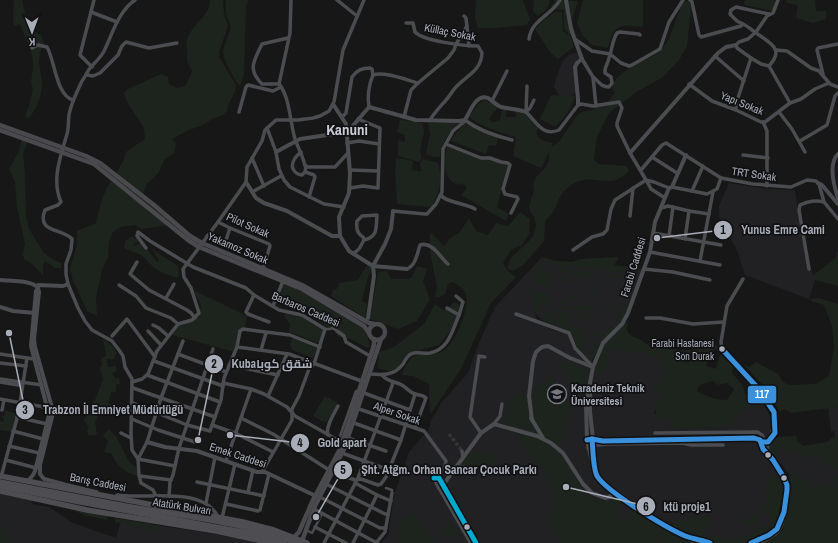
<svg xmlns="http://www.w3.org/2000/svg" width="838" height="543" font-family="'Archivo Narrow',Cairo,sans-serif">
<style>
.built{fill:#212123}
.green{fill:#1d241e;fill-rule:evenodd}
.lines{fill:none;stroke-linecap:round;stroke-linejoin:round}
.minor-tunnel{stroke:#343537;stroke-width:3.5;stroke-dasharray:3.5 2;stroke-linecap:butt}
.pedestrian{stroke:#4b4c50;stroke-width:2.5}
.minor{stroke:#4b4c50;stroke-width:3.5}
.tertiary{stroke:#4b4c50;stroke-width:4}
.secondary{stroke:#4a4a4e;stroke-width:4.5}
.trunk{stroke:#4e4e52;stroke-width:5.5}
.trunk-bridge{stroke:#4e4e52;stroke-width:5.5}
.bus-1-casing{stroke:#111113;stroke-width:8}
.bus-2-casing{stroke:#111113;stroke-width:8}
.bus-1{stroke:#3a90db;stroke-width:5}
.bus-2{stroke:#00a9ce;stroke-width:5}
.bus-dot{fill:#a8adb8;stroke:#111113;stroke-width:1.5}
.labels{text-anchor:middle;stroke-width:3.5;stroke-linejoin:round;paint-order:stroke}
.bus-label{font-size:10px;fill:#a8adb8;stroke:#111113;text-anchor:end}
.street-label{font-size:11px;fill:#a8adb8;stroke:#111113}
.poi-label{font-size:11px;font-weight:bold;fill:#a8adb8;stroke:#111113;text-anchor:start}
.district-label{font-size:15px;font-weight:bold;fill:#c9ccd4;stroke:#111113}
.leader{fill:none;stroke:#a8adb8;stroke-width:1.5}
.callout-dot{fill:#a8adb8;stroke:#111113;stroke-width:1.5}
.mark-label{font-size:12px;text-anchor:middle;font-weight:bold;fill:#111}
.callout-label{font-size:12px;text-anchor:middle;font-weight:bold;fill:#a8adb8;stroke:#111113;stroke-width:3.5;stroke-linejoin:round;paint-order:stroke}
.line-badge{stroke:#111113;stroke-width:1.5}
.badge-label{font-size:11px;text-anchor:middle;font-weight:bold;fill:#fff}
</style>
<rect width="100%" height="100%" fill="#171717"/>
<g class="built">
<polygon points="578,52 581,59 574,68 576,91 567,101 559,96 554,87 555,82 562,62 569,55"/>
<polygon points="729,183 767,189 795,190 802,241 815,280 809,299 745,275 737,250 719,217 719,206"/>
<polygon points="542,257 556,261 572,262 582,259 619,257 614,265 635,269 636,268 641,273 629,305 619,324 602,341 591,363 576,346 573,336 570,332 538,317 534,309 538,323 554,331 567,334 570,337 573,347 577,352 593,367 596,367 603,346 626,322 628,324 626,328 627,332 633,337 641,340 649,346 655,348 662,347 683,351 671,385 653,414 719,413 764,405 770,416 772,422 769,436 774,439 778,437 796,436 797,441 803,446 828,442 832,438 835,437 835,431 831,432 828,408 838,407 838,543 763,543 775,538 783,530 791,488 789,474 758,437 757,442 778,472 779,478 784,485 784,489 777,522 753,539 745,543 716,543 708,539 694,537 673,528 664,522 660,526 677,537 690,543 381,543 388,535 394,495 409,452 428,431 432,418 437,411 441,403 468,373 481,338 495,307"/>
<polygon points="0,492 32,499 32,504 49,507 73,523 116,538 121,520 209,533 260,543 0,543"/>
</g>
<g class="green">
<path d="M14 0H22L26 18 31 30 41 35 44 43C41 49 39 55 39 61 39 68 41 74 42 80 43 94 37 109 28 119L25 115 29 106 33 88C29 81 33 75 33 67 34 50 25 39 20 24L14 26 13 19Z"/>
<path d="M210 0H223L224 13 228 26 220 49 219 57 236 85 235 92 228 105 227 111 223 115 212 119 203 125 189 130 172 139 176 144 174 153 164 160 159 172 146 185 143 195 167 218 170 225 141 229 135 225 120 227 112 233 109 243 108 257 102 270 98 288 96 299 97 316 87 311 73 281 70 269 77 245V231L96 223C99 210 102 197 109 184 115 173 124 164 126 152L145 139 144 128 127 102 124 93 128 89 161 74 168 77 169 84 177 88 185 86 190 77 192 70C187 64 187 60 187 53 187 47 185 43 188 37 194 23 210 16 210 0Z"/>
<polygon points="226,0 248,0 246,6 244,75 240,86 235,80 225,60 223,51 231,27 226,14"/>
<polygon points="476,0 523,0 530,20 526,25 497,28 478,28 475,19"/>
<polygon points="534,0 549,0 549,4 545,11 537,16 533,11"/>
<polygon points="554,0 578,1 572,19 575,32 569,35 564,28 564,10 552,9 552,5 555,2"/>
<path d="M583 0H643V27C620 25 614 22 608 48L592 45 583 36 577 23Z"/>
<path d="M686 0 690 3 691 7 687 46 679 60 662 78 638 91 609 113 597 137 594 160 599 164 626 166 629 170C627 172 624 177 620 178 608 186 590 174 575 183 554 194 561 208 545 221L544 241 523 265 512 271 507 268 511 258 533 237 536 225 534 217 531 213 529 206 534 191 533 184 536 177 546 167 549 160V154L551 148 541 168 513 156 516 137C500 132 482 128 469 117L478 104 484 100 493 103 498 108 493 113 489 119 493 122 500 120 502 109H506V117H516L515 111 524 112 539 127 536 133C540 141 545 141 553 143L551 147 559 142 575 118 581 112 592 110 609 100 615 93 612 88C615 70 646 62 659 52 670 43 676 18 682 5Z"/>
<polygon points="745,0 777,0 772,11 744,5"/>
<polygon points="786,0 815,0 816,11 826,11 826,19 813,23 796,18 798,5 787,3"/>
<polygon points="555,12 562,12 563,31 571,37 574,47 558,59 550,52 535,29 544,20"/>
<path d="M551 95 575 96C572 108 564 118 555 127L540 119Z"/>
<polygon points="400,120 415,121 423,124 424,132 420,151 422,158 419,162 398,156 398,140 405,142 405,135 397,132"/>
<path d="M461 122C450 129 441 144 440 157H433L426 154 430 134 428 123Z"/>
<polygon points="465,124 498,137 496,146 489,145 486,154 451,141 455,134"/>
<polygon points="22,139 28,141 23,154 25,174 26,217 29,229 43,252 52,259 61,263 61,268 55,268 45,261 43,265 43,275 31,263 24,259 23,254 25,244 17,207 15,182 9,169 18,153"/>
<path d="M447 146 497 162 507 163 508 166 497 207 509 214 506 221 461 195 466 190V186L461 183 458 185C442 178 444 161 447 146Z"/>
<path d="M396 158 413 161 412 170 421 172 420 163 423 159 438 163C443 179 440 193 431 207L397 204 395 170Z"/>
<path d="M520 212 530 219 529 234 522 245 511 250 503 263 508 271 516 277 491 303 461 369 430 415 429 384 413 376 402 375 403 370 412 357C422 353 434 356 443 351 455 344 470 308 466 295 464 289 458 285 453 282L448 284 445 294 439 297H435L437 287 430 252V232L444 246 450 238 460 232 469 218 476 231 488 235 496 223 508 226Z"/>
<path d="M132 236 139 241 134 244 133 246 142 243 157 262 159 260 152 249 178 266 179 275 177 278C170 275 162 273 156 269 150 265 147 259 142 256 136 252 130 251 124 248L125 241Z"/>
<polygon points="837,252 838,252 838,286 815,280 813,275 836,258"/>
<path d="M542 257 556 261 572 262 582 259 619 257 614 265 642 269 640 274 635 272 631 284 634 286H630L625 278 630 277V274H632V270L625 269 624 273 626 274 624 276 611 271 571 266 565 267 561 271H559L560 266 556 264 555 267 542 260 539 268 552 274 549 285 535 284 534 291 549 294 548 301 550 305 537 308 539 316 552 313 554 321 558 320 556 313 557 312 558 307H559C565 316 578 313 587 313L591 320 583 315 579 320 571 314 568 316 565 322 575 328 577 326 579 328H582V333L587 338 586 342H583L584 354 593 353V343L597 342V335H590L592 333H598L600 345 591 363C586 358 580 354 577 347 574 342 575 334 569 331 560 326 546 326 539 317 527 303 531 270 542 257Z"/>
<polygon points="367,265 372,267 367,280 362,301 367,304 365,318 331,296 333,290 336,290 340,283 358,280"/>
<polygon points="417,266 427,269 423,281 430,299 417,321 398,329 370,319 378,272 387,271 391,279 407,279 412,277"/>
<polygon points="571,270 595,273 590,277 587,282 585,281 586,276 582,275 581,277 571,273 568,280 578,285 577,287 562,280 566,272"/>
<path d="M610 274 618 276 617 288H616V277H610V279C602 280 596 282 595 292L600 302 608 305V308H615V296L617 297 616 309 608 310V308C588 303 589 280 610 277Z"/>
<polygon points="284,283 306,294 365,328 370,346 367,348 351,339 337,336 337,331 329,329 328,327 308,314 293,308 287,303 279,300"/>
<polygon points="194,291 195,291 247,316 245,327 243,327 234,352 172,335 178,325 199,316 201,306"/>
<polygon points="576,295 577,297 567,300 569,308 580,305 581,308 584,307 584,302 585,302 585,300 586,299 589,305 593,310 569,310 563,306 561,299"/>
<polygon points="819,298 838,304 838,407 791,413 784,409 780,412 763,385 743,364 749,367 756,362 778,374 783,382 789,385 815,384 829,376 834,347 832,326 824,305 813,302 809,299"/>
<path d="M630 299C627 317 615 329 602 341V334L619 321 616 314 614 313C622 311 626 306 630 299Z"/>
<polygon points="454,302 460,305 456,321 448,334 439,345 413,352 406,356 399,366 391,372 378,368 379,352 394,347 424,324 435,304 443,310 450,307"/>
<polygon points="286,312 297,312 325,329 319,343 289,332 290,324 284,316"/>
<path d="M626 322 628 324C624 332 632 337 639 339 644 341 647 346 652 347 656 349 660 347 664 348 687 352 695 350 717 345V348L710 354 706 366 716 369 720 354 733 366 732 373 743 386 745 394 755 404H762L764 405 748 409H741L740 415 733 416V420L729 427 687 429 670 428 671 418H655L659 391 652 388 662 379 664 358 646 355 644 352 610 349 606 371 597 374 594 371 603 346ZM713 381 718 385 727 383 734 389 727 400C717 400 705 396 697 391L699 385Z"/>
<polygon points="293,337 318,346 313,358 292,350 290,344"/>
<polygon points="103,339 112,346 117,353 115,355 115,359 107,359 108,367 116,366 117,371 112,373 116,379 119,377 120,384 116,385 116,392 111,392 108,404 117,405 117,410 110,413 104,410 103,413 99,414 95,422 97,435 88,435 87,430 89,427 84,420 86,417 84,411 95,400 103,379 100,368 102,364 101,360 106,355"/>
<polygon points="565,361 589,369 584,397 584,405 559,367"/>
<path d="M551 376 570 406 563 432 561 445 559 453C573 469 588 514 616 497L629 504 618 507 620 521 629 519 628 512 632 510V508L661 527 657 543H574L573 541 571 543H561L545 521 546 515 555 509 553 490 543 470 529 453 528 450 515 432 514 427 497 422 503 419 506 415 508 401 517 393 529 395Z"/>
<polygon points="325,396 338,403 326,423 313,416"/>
<polygon points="0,410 17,413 12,432 0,430 0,421 4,422 3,418 1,417 5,415 4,411 0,412"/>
<path d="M109 429 117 438 129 462 136 467 137 469V476C126 473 116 466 112 454L104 452 108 441 103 435Z"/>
<path d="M796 436 797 441 803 446 828 442 832 438 838 437 837 464 838 465V469L822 466 823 460 780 449 776 455 773 456 769 446C773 435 786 437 796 436Z"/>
<polygon points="490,451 497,459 493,463 497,467 460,465 471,453"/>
<polygon points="838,473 838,543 763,543 775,538 783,530 793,481 791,474 807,477 806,484 834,487 835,481 833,479 834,475"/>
<path d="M768 477 779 478 784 485 777 522 776 527 771 531 745 543H716L708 539 710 535 732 538 733 541 756 529 753 522 743 526 740 524V520L754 515 758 512 759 514C754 519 756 524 762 527L768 526 770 522V517L767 513H762L760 510 765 500Z"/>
<polygon points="71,509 108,516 107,520 84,515"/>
<path d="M411 511 426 531H429L435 543H398L397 518 399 515 404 519 406 538C408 526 403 524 411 511Z"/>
<path d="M709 515C711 524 706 533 699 538L673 528 668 524C680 513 695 521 709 515Z"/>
<polygon points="115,518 162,526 163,530 159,532 130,526 130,523 120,521 120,523 115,522"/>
<polygon points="5,522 10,525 7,531 2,530 1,534 13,539 9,543 0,543 0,529"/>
<polygon points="449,523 460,535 452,541 442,531"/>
<polygon points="664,530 677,537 690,543 660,543"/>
</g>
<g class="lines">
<polyline class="minor-tunnel" points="449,434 462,451"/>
<g class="pedestrian">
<polyline points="325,329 330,329 332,328 337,331"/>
<polyline points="341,440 339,439 356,391 358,391"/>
<polyline points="386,488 392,490 392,493"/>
<polyline points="308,531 312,533 322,514"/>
</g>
<g class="minor">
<path d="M135 0C119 11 113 32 105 49 102 57 95 62 90 68 87 72 85 77 82 81 77 92 71 103 69 115 68 121 69 128 67 134 61 155 51 180 61 202L58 205 45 210C36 233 62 228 72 239L71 250 66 264V274L68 284 78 308 85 321 92 330 112 341 119 350 123 356 125 367 132 379 131 433 132 450 138 459 139 475 141 483 153 490 156 496"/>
<polyline points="337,0 357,16"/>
<polyline points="690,0 692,2 699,35 701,37 741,26 743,24 737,21 730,14 731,10 736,7 769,14"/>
<polyline points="91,12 117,22"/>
<polyline points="464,16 466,18 469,46"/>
<path d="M406 23H413L415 32C423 41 464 46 478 46L482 53C481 71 467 75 456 87 452 91 450 96 446 100 440 107 435 112 430 120"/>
<path d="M743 24C749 27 753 31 759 35 772 44 784 50 769 66"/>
<path d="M288 38 262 44C254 61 247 69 262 84H279C290 97 290 123 295 139 298 148 303 156 305 166L308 167H335L348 153"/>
<path d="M529 39C531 20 552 15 560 0"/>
<polyline points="576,40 592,51 610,54 621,63 629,66 632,65 660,49 669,22 683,0"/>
<path d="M32 48 38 45 47 47C55 61 56 95 73 100"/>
<polyline points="776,50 787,51 811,68 819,71 830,84 838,87"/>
<polyline points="715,56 744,81"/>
<polyline points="751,58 761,64 769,66 790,103"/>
<polyline points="582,59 593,77 596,106"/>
<polyline points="92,67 80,55 94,0"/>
<polyline points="823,74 817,50 818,48 838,44"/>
<polyline points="87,75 93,76 100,73 118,55 122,46 126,42 149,48 177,43"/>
<path d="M373 75C384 71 406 80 418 83"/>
<path d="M593 77C599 81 600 87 609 87L612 83 611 77 605 73C604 67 608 64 609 58 612 50 612 41 617 33L620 32 639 34 640 35"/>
<polyline points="279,84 290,33 291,0"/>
<polyline points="689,84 712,101 736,110 761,122 765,122 790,103 801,99 815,89 829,83"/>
<polyline points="492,101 507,71"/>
<path d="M369 107C367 97 369 84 373 75"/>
<polyline points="736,110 736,104 751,58 737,48 736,45 739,42 748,39 756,32 767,16 773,13 778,0"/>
<polyline points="239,112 246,87 248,85 273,91 281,87"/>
<path d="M526 112C536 121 542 137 559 130L578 105 581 104 593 106 619 102 622 108 617 123V126L630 153 646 180 654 182 669 188"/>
<polyline points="526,112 527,86"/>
<polyline points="526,112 530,108 534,100"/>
<polyline points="779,112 792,129 805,152"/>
<path d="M342 117 346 113 352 77C357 70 362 68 370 68L372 69 373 75"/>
<polyline points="404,117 411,90 418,83 448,58 454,50 456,44 467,26"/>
<polyline points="763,122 767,131 767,186"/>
<polyline points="267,128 276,152 279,169 284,180 290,187 324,204 344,207"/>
<polyline points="800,141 827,125 835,96 838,93"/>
<polyline points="347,143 359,141 379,144"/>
<polyline points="446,144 481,158 490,158 501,162 508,163 510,165 503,189 505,194 517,197 518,199 511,213"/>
<path d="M301 152C298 155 295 157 294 160 290 167 294 174 302 175L305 172"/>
<polyline points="743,155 768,158"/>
<polyline points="652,157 677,173"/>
<polyline points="252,158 264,186"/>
<polyline points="306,166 305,172 314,175 315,177 309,197"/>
<polyline points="350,170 378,171"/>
<polyline points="641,170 662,145 666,143 721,178 753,184 791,187 807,180 816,181 819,184 824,202 838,219"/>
<polyline points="672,187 707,194 717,189 721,178"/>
<polyline points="350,188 363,186 378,188 380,128 358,119"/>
<polyline points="692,191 703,166"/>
<polyline points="252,192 281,176"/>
<path d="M441 195C446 203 466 203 475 209"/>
<polyline points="661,208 668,206 689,211 685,239"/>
<path d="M393 211 425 214H427L436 204 442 192 443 149 453 131 464 122 465 120C478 130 496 136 512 140"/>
<polyline points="689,211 709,214"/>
<polyline points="630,216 633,188"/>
<polyline points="218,222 230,228 269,244 270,246 263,269"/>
<polyline points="653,233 721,245"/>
<polyline points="207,236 225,243 230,228"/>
<polyline points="669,236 673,207"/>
<polyline points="146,248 137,236 138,232 150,241 193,267 246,288 254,295 279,310 302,315 325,329 314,364 309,369 299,396 292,409 292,420 262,472"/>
<polyline points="573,250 592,237 603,234 607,230 611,209 615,200 646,180 651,189 665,198"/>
<polyline points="650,252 720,265"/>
<path d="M353 254 359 249 364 240C378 237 376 228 377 215L362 216 357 221C356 228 357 234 363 237L364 240"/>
<polyline points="700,261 713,192"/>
<polyline points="137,262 130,274 149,290 187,310 191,313 195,318"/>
<path d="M407 269C416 265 417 254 420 245 432 241 440 257 448 264"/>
<polyline points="644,269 673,272 710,280"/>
<path d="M809 269 799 210 800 205C809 201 815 200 824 202"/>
<path d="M743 279 727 306 721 342 722 349C733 366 789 408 772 431L773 435"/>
<polyline points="119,285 136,296 146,308 171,318 178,324"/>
<polyline points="254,295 246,312 248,314 269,322"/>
<polyline points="166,298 174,284"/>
<polyline points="273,306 283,281"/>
<polyline points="447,308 459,315 463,302 456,296"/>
<polyline points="516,314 569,333 575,348 592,366"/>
<polyline points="646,318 660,318 693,324 724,322"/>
<polyline points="153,325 159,328 168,336"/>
<polyline points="148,331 161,345"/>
<polyline points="337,331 344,336 346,342 370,356"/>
<polyline points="112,336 127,319 155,357"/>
<polyline points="237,347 289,354 364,382"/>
<polyline points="261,350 266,333"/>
<polyline points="0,354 27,358"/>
<polyline points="178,354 226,372"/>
<polyline points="154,361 223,386"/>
<polyline points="0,363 26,366"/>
<polyline points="229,365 278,375"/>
<path d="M370 374C383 375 394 376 403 364 405 360 407 356 411 354 417 351 423 354 430 353 449 349 452 331 459 315"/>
<polyline points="147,375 220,402"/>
<polyline points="0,379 42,385"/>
<polyline points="0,382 18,385 23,383"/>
<polyline points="132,382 142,379 148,374 157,351 178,324 192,320 199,313 191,288 184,277 183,269 218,222 246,182 247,167 262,141 265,130 276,120 298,120 313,118 320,116 329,111 334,102 343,50 364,0"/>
<polyline points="223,383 251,389 264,394 287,407 295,416 343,443"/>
<polyline points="133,388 215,417"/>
<polyline points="364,393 410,410"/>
<polyline points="415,394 423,396 426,398 415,428"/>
<polyline points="268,396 287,354"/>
<polyline points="0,399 44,407 47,407"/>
<polyline points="133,403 187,425 210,431 221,400 224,378 237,347 240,331 243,329 290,335 320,347"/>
<path d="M359 409 424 431 446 461C446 467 441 472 438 477"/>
<polyline points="2,410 4,400"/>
<polyline points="117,412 123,409 132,407"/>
<polyline points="17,417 47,424"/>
<polyline points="241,418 273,434 329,470"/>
<polyline points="132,419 158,430 195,442"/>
<polyline points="354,423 401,440"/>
<polyline points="494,424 500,416 502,404"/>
<polyline points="212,425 235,433 273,452"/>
<polyline points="13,431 43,439"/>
<polyline points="121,433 131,438"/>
<polyline points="481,433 470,417 479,356 485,357"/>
<polyline points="655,433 758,432 763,436"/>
<path d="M328 435C325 427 334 414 338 406"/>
<polyline points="348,438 386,451"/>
<polyline points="587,440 592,439 603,441 754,438 760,440"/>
<polyline points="760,440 767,452"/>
<polyline points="9,446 39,453"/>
<polyline points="588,448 597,445 609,444 682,443 691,445 723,445"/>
<polyline points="462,451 463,458"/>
<polyline points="342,453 389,470"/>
<polyline points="6,460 36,468"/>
<polyline points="226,461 251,389"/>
<polyline points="175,466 138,459 147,442 161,398 183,341"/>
<polyline points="455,467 501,469"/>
<path d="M333 472 355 480 361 479 378 485 381 484 386 477 401 440 415 394C409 392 407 388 402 385 394 381 387 382 382 375"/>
<polyline points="140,476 171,480"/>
<polyline points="1,477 18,415 27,358 34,359"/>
<polyline points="197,482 264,496"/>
<polyline points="63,484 97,492"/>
<polyline points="326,484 385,514 388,514"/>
<polyline points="248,492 253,470"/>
<path d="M117 495C145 500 203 485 218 517"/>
<polyline points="377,495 391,501"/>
<polyline points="169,496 170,482 173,475 179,448 213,349"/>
<polyline points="320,497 380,528 386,528"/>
<polyline points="206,503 215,457"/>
<polyline points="226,504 258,511 260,510 269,474"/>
<polyline points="314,509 377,543"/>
<polyline points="222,518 235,464"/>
<polyline points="315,527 346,543"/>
<polyline points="324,543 358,478 393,383"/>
<polyline points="353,543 377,495 355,483"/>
<polyline points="376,543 385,532 392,493"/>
<path d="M751 543C764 536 774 535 781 520"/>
<path d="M759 543C765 540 773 537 778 532 784 525 791 488 787 480L767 449 769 440 775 433 774 428"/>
</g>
<g class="tertiary">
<polyline points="566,0 571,29 582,59 577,63 575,67 578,99 578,105"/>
<polyline points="333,104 346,124 350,173 349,193 339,217 340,236"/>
<path d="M276 152 300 139 334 134 351 128 369 107 416 120 459 121 465 120C470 112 476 93 488 98 493 101 496 105 501 107 509 109 518 109 526 112"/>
<polyline points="630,153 718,53 726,47 736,45"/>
<path d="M838 154C828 164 834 186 838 198"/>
<polyline points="686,155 672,187 669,188 655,222 650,252 628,313 622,324 603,343 593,367 586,404 587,440 593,466 598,477 604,483 671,531 696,543"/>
<polyline points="246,182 256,198 264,203 287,211 332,236 340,236 349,251 373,266 407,269"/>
<polyline points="818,183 822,185 838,204"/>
<path d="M0 280C10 281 32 280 38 288"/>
<polyline points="38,287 38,285 63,286 68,284"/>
<polyline points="38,288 39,292 34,339 35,347 51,404 53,413 40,465 40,474 44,479 63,484 62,488"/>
<polyline points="0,307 13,311 35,313"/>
<polyline points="368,318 374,276 373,266 385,244 391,229 393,211"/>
<polyline points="590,386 590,412 596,465 596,471"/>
<polyline points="531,418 543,438"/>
<polyline points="532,420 529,396 533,361 536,352 542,347 548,346 570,358 593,367"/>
<polyline points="147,442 165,447 197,451 257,472 265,472 318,497"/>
<polyline points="28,481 33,475 35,471 49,415 31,346 36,291 38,288"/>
<polyline points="439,488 443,485 481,433 494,424 537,436 551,443 563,453 583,484 592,493 605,498 609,497 615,492"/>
<polyline points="687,537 710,543"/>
<polyline points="471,543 437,484 434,478 436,477 439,478 476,543"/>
</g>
<g class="secondary">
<polyline points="0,125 86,156 100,163 154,205 190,236 202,243 302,285 369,323 375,324"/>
<polyline points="0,130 94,164 188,240 199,247 302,289 364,326 369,333"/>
<circle cx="377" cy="332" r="8"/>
<polyline points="294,537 299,532 313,500 340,449 374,345 374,339"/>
<polyline points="302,541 314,508 344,449 381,339"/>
</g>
<g class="trunk">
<polyline points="0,476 243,522 274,530 307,543"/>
<polyline points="0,491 87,510 216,531 272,543"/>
<path d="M120 505C179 516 240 521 296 543"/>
<polyline points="253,534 284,543"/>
</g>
<g class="trunk-bridge">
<polyline points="0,482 120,505"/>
<polyline points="0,486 75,501 253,534"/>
</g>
<defs>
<g id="bus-1">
<polyline points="722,349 756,386 774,412 775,433 768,442 761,442"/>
<path d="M592 439C593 449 593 468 597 476 607 492 665 527 683 535 692 539 701 540 710 543"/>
<polyline points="587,440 592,439 603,441 754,438 760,440"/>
<polyline points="751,543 769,535 777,529 784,512 787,490 787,485 783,476 773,460 763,449 760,440"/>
</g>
<polyline id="bus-2" points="434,478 439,478 476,543"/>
</defs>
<use href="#bus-1" class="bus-1-casing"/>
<use href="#bus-2" class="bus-2-casing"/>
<use href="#bus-1" class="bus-1"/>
<use href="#bus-2" class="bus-2"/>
</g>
<defs>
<symbol id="university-ring" viewBox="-11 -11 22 22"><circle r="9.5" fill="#111113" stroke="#757880" stroke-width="1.5"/><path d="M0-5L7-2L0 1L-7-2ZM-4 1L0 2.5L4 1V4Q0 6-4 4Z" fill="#757880"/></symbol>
</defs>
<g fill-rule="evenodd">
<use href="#university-ring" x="546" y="383" width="22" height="22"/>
</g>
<g class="bus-dot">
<circle cx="722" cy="349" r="3.5"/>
<circle cx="768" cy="455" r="3.5"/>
<circle cx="784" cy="478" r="3.5"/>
<circle cx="467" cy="527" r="3.5"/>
</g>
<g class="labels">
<g class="bus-label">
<text x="714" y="347">Farabi Hastanesi<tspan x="714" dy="13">Son Durak</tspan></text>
</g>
<g class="street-label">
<text transform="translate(450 32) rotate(11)" y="4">Küllaç Sokak</text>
<text transform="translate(742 103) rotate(22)" y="4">Yapı Sokak</text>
<text transform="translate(754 174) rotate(8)" y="4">TRT Sokak</text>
<text transform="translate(248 225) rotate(24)" y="4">Pilot Sokak</text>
<text transform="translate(238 248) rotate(23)" y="4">Yakamoz Sokak</text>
<text transform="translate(633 267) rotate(-73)" y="4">Farabi Caddesi</text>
<text transform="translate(306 309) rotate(23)" y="4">Barbaros Caddesi</text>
<text transform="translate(397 413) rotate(19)" y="4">Alper Sokak</text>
<text transform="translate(238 455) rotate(18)" y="4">Emek Caddesi</text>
<text transform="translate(98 482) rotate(11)" y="4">Barış Caddesi</text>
<text transform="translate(182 506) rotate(9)" y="4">Atatürk Bulvarı</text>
</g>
<g class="poi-label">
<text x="571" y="392">Karadeniz Teknik<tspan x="571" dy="13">Üniversitesi</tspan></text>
</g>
<g class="district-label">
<text x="347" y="135">Kanuni</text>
</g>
</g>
<path class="leader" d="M657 238L723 230M198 440L214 364M9 333L25 410M230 435L300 443M316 517L343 470M566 487L646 506"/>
<g class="callout-dot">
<circle cx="657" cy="238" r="4"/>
<circle cx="198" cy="440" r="4"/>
<circle cx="9" cy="333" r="4"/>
<circle cx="230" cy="435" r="4"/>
<circle cx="316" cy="517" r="4"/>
<circle cx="566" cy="487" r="4"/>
<circle cx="723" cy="230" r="10"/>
<circle cx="214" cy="364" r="10"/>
<circle cx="25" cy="410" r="10"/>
<circle cx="300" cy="443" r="10"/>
<circle cx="343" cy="470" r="10"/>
<circle cx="646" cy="506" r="10"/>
</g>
<g class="mark-label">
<text x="723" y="234">1</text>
<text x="214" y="368">2</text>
<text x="25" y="414">3</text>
<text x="300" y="447">4</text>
<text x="343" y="474">5</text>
<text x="646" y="511">6</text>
</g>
<g class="callout-label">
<text x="783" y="234">Yunus Emre Cami</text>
<text x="272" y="368">Kubaشقق كوبا</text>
<text x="113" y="414">Trabzon İl Emniyet Müdürlüğü</text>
<text x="342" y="447">Gold apart</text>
<text x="449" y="474">Şht. Atğm. Orhan Sancar Çocuk Parkı</text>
<text x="687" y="511">ktü proje1</text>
</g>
<rect class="line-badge" x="747" y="385" width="30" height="19" rx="4" fill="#3a90db"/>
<g class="badge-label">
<text x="762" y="398">117</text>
</g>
<g transform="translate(32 32) rotate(179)" stroke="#111113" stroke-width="3" paint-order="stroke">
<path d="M0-3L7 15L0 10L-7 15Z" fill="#a8adb8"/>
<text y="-6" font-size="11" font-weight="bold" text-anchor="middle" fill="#a8adb8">K</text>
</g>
</svg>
